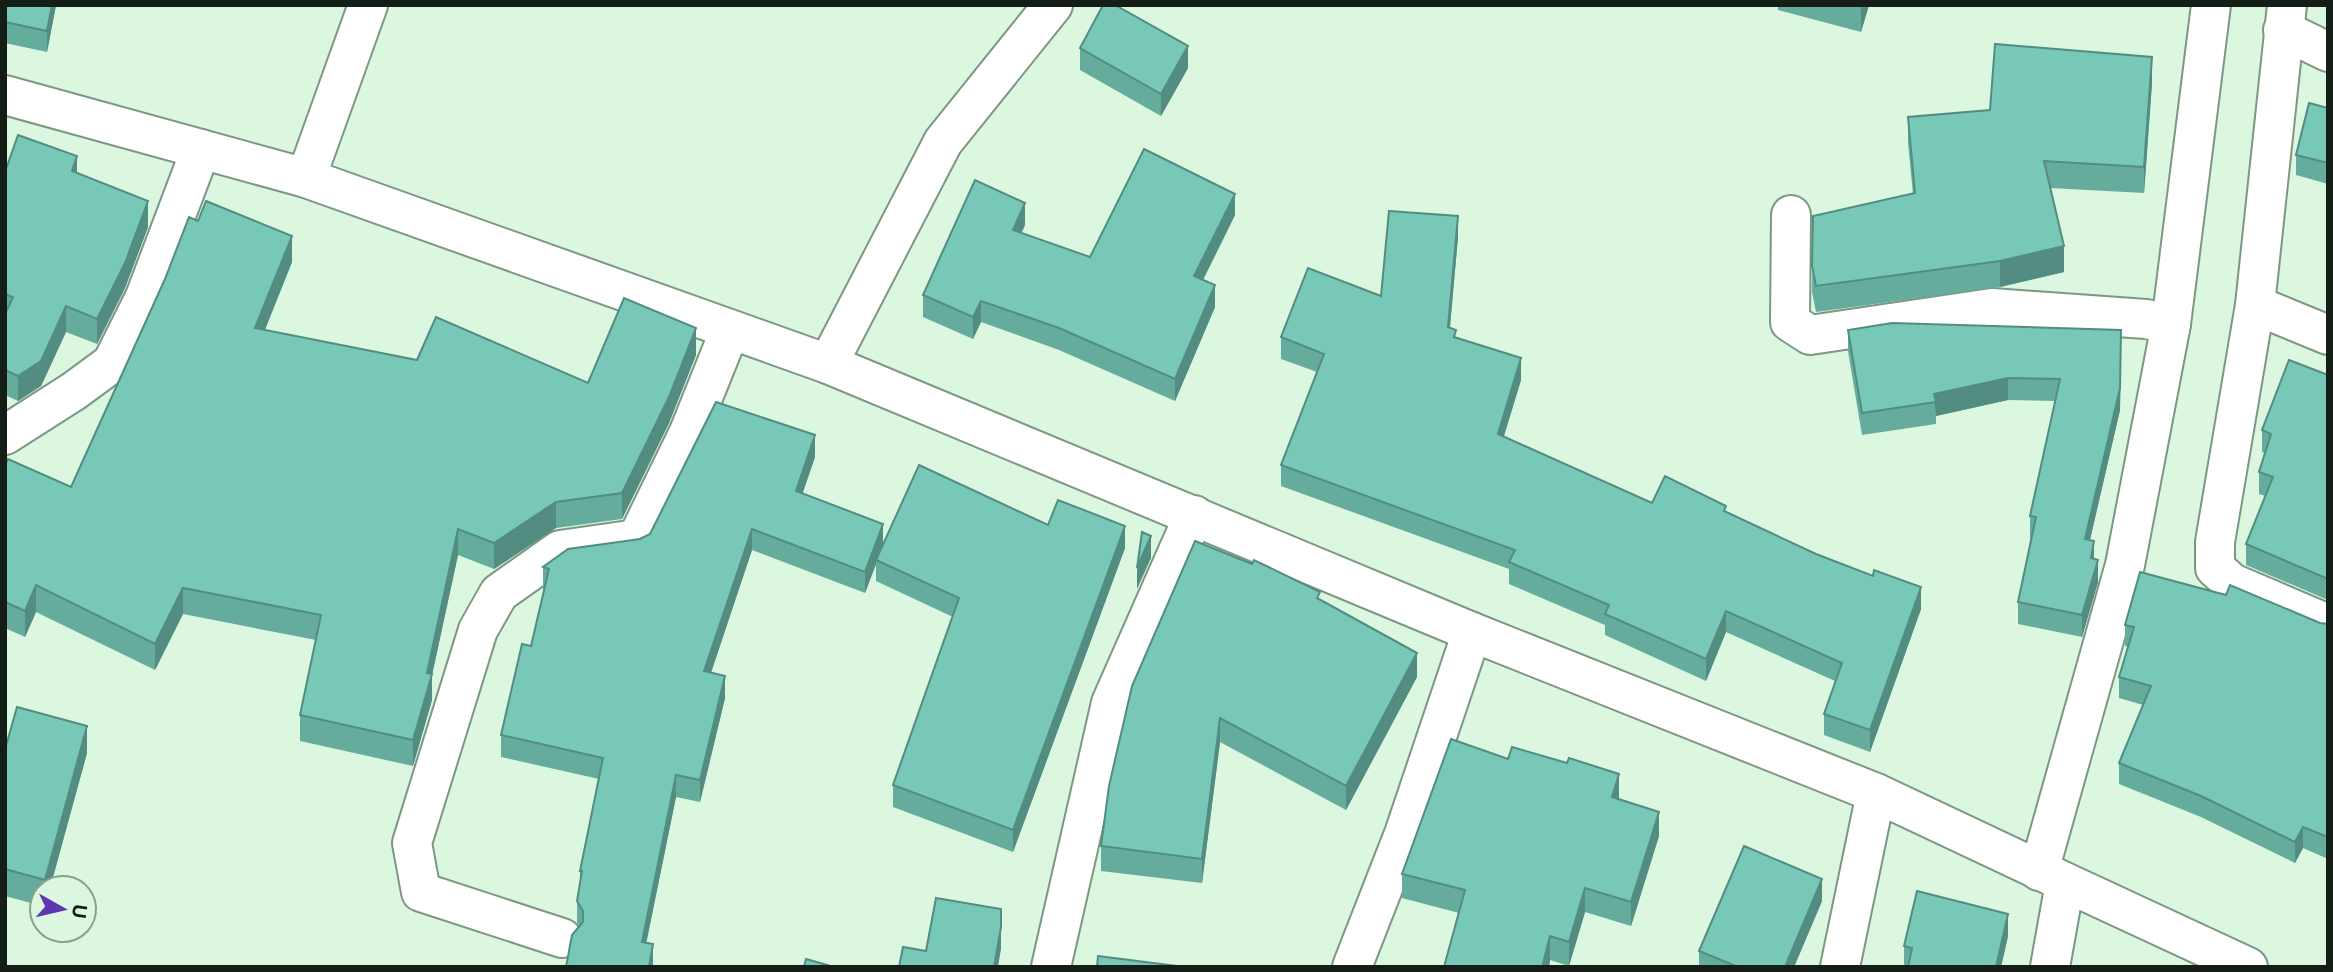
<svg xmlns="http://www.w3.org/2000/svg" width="2333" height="972" font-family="Inter,sans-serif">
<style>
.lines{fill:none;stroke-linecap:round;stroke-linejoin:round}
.street-casing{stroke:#7d9783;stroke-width:42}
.secondary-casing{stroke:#7d9783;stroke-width:42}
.primary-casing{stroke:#7d9783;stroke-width:42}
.street{stroke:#fff;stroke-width:38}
.secondary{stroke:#fff;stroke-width:38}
.primary{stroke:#fff;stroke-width:38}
.wall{fill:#66ac9d}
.shaded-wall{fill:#538c80}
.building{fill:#77c8b7;stroke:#538c80;stroke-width:2}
</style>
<rect width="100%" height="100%" fill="#dbf7e0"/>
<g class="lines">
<defs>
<g id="street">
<polyline points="2287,5 2255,305 2215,542 2215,568 2232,583 2328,624"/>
<polyline points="2283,30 2328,52"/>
<polyline points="306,178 368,5"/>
<polyline points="1791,215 1790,322 1810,335 1992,308 2146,319 2171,324"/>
<polyline points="2255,305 2328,335"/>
<polyline points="828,364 943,142 1053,5"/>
<polyline points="5,435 74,391 112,363 145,297 201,149"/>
<polyline points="2039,871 2125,565 2171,324 2211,5"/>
<polyline points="562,938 421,892 412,843 478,630 499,593 560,550 637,539 689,432 730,330"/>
<polyline points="1051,967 1111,703 1194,515"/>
<polyline points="1352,967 1404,834 1472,632"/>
<polyline points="1840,967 1876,793"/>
<polyline points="2050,967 2065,883"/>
</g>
<polyline id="secondary" points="5,95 306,178 828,364 1472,632 1876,793 2054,877"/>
<polyline id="primary" points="2054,877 2248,967"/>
</defs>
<use href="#street" class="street-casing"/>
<use href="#secondary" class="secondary-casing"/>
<use href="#primary" class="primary-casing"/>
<use href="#street" class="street"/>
<use href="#secondary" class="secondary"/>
<use href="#primary" class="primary"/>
</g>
<g class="wall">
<polygon points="5,5 56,5 47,52 5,43"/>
<polygon points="1778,5 1869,5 1861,32 1778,10"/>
<polygon points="1080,48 1188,68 1161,116 1080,70"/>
<polygon points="2152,83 2144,193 2050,188 2064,272 2000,287 1816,312 1812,292 1813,216 1913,194 1908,143 1908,117 1990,110"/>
<polygon points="2328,108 2328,184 2296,175 2296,155"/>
<polygon points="5,172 77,173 148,227 125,288 97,344 66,332 41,386 18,401 5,395"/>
<polygon points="1235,215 1203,280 1215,307 1175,401 1059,350 981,322 973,339 923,317 923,295 1025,225 1021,233 1090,257"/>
<polygon points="1458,237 1450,327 1456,338 1521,380 1504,436 1652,503 1726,512 1921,609 1870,752 1824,735 1824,714 1835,681 1726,632 1706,681 1605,635 1605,625 1509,584 1509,569 1281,486 1281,465 1317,372 1281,359 1281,337 1381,296"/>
<polygon points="292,262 265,330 417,360 588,383 696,355 669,423 622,519 556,528 494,569 458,555 432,675 432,700 413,766 300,741 300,715 316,640 183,614 155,670 36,612 25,637 5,628 5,465 71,487 165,279"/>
<polygon points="1848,330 2121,352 2120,410 2090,540 2094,559 2098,582 2082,637 2018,624 2018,602 2031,538 2030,538 2030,516 2056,401 2008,400 1936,416 1936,424 1862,435 1848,351"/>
<polygon points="2328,375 2328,600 2246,565 2246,544 2265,496 2259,494 2259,472 2265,453 2262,452 2262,430"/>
<polygon points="815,457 802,493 883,545 1048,525 1125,548 1013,852 893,807 893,785 953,617 876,581 876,564 865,593 752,550 711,673 725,698 700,802 676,797 646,943 653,944 653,967 566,967 579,926 577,923 577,901 580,886 580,871 599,779 501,757 501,735 531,646 545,589 543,589 543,567 640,539"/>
<polygon points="1320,599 1417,677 1346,810 1220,742 1202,883 1101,871 1101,846"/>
<polygon points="2320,623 2328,624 2328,859 2303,848 2295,863 2201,817 2119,784 2119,763 2143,705 2119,698 2119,677 2128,647 2125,646 2125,625"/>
<polygon points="5,746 87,753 50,888 42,888 42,906 5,896"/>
<polygon points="1508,759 1618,799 1659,836 1631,926 1585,912 1569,966 1550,960 1549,967 1444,967 1459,913 1402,898 1402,874"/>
<polygon points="1822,901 1794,967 1699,967 1699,951"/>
<polygon points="2008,936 2001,967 1904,967 1904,946"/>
</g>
<g class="shaded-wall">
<polygon points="52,5 56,5 47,52 47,31"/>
<polygon points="1861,5 1869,5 1861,32"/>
<polygon points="1188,46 1188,68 1161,116 1161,94"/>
<polygon points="2152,57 2152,83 2144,193 2144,167"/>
<polygon points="77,156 77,181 72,171"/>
<polygon points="1235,194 1235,215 1194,298 1194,276"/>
<polygon points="148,201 148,227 125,288 97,344 97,319"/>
<polygon points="1025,203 1025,225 1013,252 1013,230"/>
<polygon points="1458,216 1458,237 1448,348 1448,327"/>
<polygon points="292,236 292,262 255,354 255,328"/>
<polygon points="2064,246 2064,272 2000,287 2000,261"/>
<polygon points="1215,285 1215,307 1175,401 1175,379"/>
<polygon points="981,301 981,322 973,339 973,317"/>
<polygon points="66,306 66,332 41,386 18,401 18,376"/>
<polygon points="696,328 696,355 669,423 622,519 622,493"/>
<polygon points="2121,352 2120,410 2085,561 2085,539"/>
<polygon points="1521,358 1521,380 1498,455 1498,434"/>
<polygon points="2008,378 2008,400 1936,416 1934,394"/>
<polygon points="815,435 815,457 796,513 796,491"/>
<polygon points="556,502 556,528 494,569 494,543"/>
<polygon points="883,524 883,546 876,560 876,564 865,593 865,572"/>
<polygon points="1125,526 1125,548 1013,852 1013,830"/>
<polygon points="458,529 458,555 432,675 432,700 413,766 413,740"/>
<polygon points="752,529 752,550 704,693 704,671"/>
<polygon points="1151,536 1151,558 1137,589 1137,568"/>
<polygon points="2094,541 2094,563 2091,558"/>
<polygon points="2098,560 2098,582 2082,637 2082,615"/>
<polygon points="36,585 36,612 25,637 25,611"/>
<polygon points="1921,587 1921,609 1870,752 1870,730"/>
<polygon points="183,588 183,614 155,670 155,644"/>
<polygon points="1726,611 1726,632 1706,681 1706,659"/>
<polygon points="1417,653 1417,677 1346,810 1346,786"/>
<polygon points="725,676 725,698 700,802 700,780"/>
<polygon points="1220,718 1220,742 1202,883 1202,859"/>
<polygon points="87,726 87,753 50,888 45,888 45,880"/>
<polygon points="1619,774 1619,798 1612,822 1612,797"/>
<polygon points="676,775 676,797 642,964 642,942"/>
<polygon points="1659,812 1659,836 1631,926 1631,902"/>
<polygon points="2303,827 2303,848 2295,863 2295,842"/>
<polygon points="1822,879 1822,901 1794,967 1785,967"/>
<polygon points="1585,888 1585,912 1569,966 1569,942"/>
<polygon points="2008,914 2008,936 2001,967 1996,967"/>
<polygon points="1001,927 1001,949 998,967 994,967"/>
<polygon points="1550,936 1550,960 1549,967 1542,967"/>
<polygon points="653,944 653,967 649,967"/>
</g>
<g class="building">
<polygon points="5,5 52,5 47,31 5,22"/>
<polygon points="1103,5 1115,5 1188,46 1161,94 1080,48"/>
<polygon points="1995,44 2152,57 2144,167 2044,161 2064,246 2000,261 1816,286 1812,266 1813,216 1915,193 1908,117 1990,110"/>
<polygon points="2309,103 2328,108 2328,163 2296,155"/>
<polygon points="18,135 77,156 72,171 148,201 125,263 97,319 66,306 41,361 18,376 5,370 5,314 13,297 5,294 5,172"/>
<polygon points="1144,149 1235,194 1194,276 1215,285 1175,379 1059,328 981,301 973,317 923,295 975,180 1025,203 1013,230 1090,257"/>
<polygon points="206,201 292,236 255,328 417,360 436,317 588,383 624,298 696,328 669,397 622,493 556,502 494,543 458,529 427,673 432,674 413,740 300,715 321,615 183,588 155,644 36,585 25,611 5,602 5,465 8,459 71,487 165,279 189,217 198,221"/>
<polygon points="1389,211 1458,216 1448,327 1456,330 1454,337 1521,358 1498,434 1652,503 1665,476 1726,506 1724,511 1816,554 1873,576 1874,570 1921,587 1870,730 1824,714 1842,663 1726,611 1706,659 1605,614 1609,605 1509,562 1515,550 1281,465 1324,354 1281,337 1308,268 1381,296"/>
<polygon points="1892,323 2121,330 2120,388 2085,539 2094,541 2091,558 2098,560 2082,615 2018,602 2036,517 2030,516 2060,379 2008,378 1934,394 1936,402 1862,413 1848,330"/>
<polygon points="2289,360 2328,375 2328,579 2246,544 2273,477 2259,472 2271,434 2262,430"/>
<polygon points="716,402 815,435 796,491 883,524 865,572 752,529 704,671 725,676 700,780 676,775 642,942 653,944 649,967 566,967 572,935 583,922 583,911 577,901 582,871 580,871 603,758 501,735 522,644 531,646 549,569 543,567 568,549 640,539 650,534"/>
<polygon points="919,465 1048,525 1058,500 1125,526 1013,830 893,785 959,598 876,560"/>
<polygon points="1142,532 1151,536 1137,568"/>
<polygon points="1195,541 1252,564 1254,560 1320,592 1317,598 1417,653 1346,786 1220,718 1202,859 1101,846 1109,786 1132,686"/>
<polygon points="2140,572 2226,595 2230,585 2320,623 2328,624 2328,837 2303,827 2295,842 2201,796 2119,763 2151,686 2119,677 2134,627 2125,625"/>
<polygon points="17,707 87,726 45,880 5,869 5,746 6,746"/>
<polygon points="1451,739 1508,759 1512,747 1567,763 1569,758 1619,774 1612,797 1659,812 1631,902 1585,888 1569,942 1550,936 1542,967 1444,967 1465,890 1402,874"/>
<polygon points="1744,846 1822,879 1785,967 1738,967 1699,951"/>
<polygon points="1917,891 2008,914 1996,967 1908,967 1912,948 1904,946"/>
<polygon points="936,898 1001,909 1001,927 994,967 899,967 903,947 926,951"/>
<polygon points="1098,956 1177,966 1097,967"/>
<polygon points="806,959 834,967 804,967"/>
</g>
<rect width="2333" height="972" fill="none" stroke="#141e16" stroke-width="14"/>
<g transform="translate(63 909) rotate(98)"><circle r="33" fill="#dbf7e0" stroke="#8ba08f" stroke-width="2"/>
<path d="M0-5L12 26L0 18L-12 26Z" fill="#5d37af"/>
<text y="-10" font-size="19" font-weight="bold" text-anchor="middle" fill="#141e16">U</text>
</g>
</svg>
